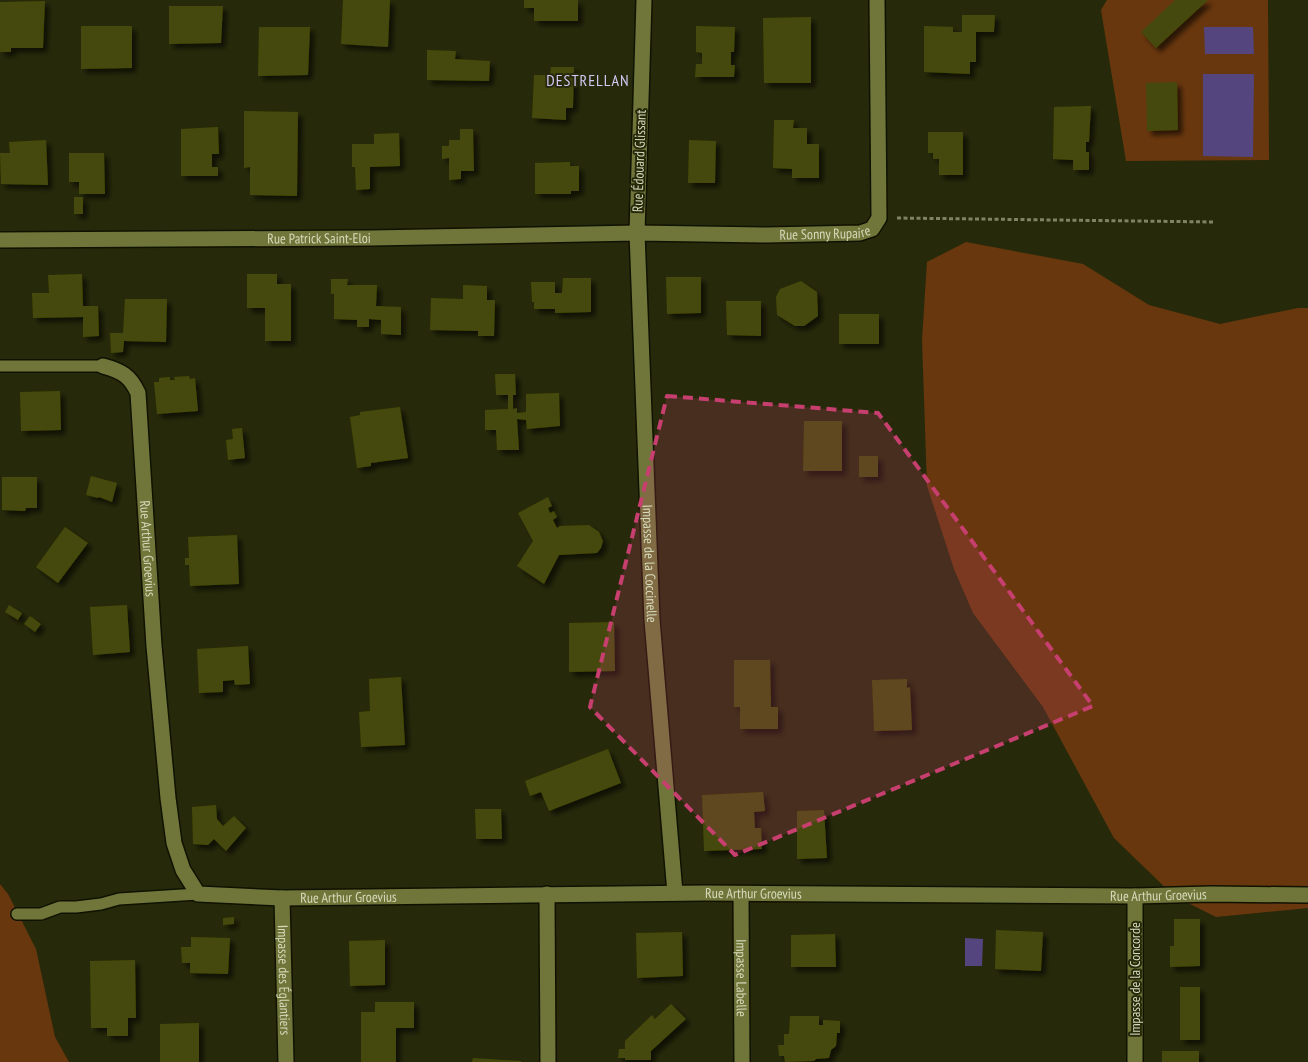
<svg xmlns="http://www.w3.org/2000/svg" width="1308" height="1062" font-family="'PT Sans Narrow',sans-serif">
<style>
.green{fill:#69370e}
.water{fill:#54457e}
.building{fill:#454a08;filter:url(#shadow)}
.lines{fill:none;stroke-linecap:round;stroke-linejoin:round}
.service-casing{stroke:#101200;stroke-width:14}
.minor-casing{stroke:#101200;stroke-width:18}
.path{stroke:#808465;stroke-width:3;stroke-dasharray:4 2.5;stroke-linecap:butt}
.service{stroke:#70763a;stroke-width:11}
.minor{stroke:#70763a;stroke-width:15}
.marked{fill:#c63f6e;fill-opacity:0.2;stroke:#c63f6e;stroke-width:4;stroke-dasharray:10 6;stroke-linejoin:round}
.labels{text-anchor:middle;stroke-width:4;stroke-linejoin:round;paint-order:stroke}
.street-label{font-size:14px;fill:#d5dabb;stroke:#272a0a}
.quarter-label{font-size:16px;letter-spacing:1px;fill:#d2c9f4;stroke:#272a0a}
</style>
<defs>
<filter id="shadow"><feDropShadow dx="4.5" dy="4.5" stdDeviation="2.5" flood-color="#0009"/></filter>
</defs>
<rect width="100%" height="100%" fill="#272a0a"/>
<g class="green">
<polygon points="1107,0 1268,0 1269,160 1126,161 1101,10"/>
<polygon points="966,242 1083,264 1149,305 1220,324 1298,308 1308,308 1308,908 1216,917 1174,896 1114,838 1043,707 973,613 954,569 927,486 922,340 927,262"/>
<polygon points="0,884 8,894 36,949 55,1037 69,1062 0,1062"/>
</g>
<g class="water">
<polygon points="1204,27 1253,27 1254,54 1205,54"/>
<polygon points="1203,74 1254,74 1253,157 1203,156"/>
<polygon points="965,938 983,939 982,966 965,966"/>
</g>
<g class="building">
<polygon points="343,0 390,0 388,47 341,44"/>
<polygon points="524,0 578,0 578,21 534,21 534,8 524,8"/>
<polygon points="1175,0 1208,0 1156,48 1141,32"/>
<polygon points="45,1 43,48 11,48 11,52 0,52 0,2"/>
<polygon points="169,6 223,6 221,43 169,44"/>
<polygon points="962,15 995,15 994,32 976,32 976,62 970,62 970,74 924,72 924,26 953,27 953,32 962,32"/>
<polygon points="811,17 811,83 764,83 763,18"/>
<polygon points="81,26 132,26 132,68 81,69"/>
<polygon points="696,26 735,27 734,52 731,52 731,65 735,65 734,77 695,77 696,64 702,64 702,53 696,52"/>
<polygon points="259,27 310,27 308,75 258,76"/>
<polygon points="427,50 456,51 455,59 490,61 489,81 427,80"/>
<polygon points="551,67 574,67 573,108 566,108 566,120 532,118 534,75 550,75"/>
<polygon points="1177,82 1178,130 1147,131 1146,83"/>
<polygon points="1091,106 1089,142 1086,142 1086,152 1089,152 1089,170 1073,170 1073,160 1053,159 1054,107"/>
<polygon points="244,111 298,112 297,196 250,195 250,167 244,168"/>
<polygon points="774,120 794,120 793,128 807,128 807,144 819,144 819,178 792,178 792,169 773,168"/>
<polygon points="218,127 219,154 212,154 212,167 218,167 218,176 181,176 181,129"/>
<polygon points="460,129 473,129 474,171 461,171 461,179 449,180 449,158 442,159 442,146 449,146 449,140 460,140"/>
<polygon points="928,132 963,132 963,175 939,175 939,159 933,159 933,153 928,153"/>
<polygon points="399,133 400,166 370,167 370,189 356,190 355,167 352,167 352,144 374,144 374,134"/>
<polygon points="46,140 48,185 1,184 0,153 10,153 9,142"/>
<polygon points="689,140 716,141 715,183 688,183"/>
<polygon points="69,153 104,153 105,194 79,194 79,182 69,182"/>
<polygon points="570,162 570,166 579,166 579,191 571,191 571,194 535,194 535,163"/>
<rect x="74" y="197" width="9" height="17"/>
<polygon points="82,274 83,306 98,306 99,336 83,337 83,317 33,318 32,293 49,293 48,275"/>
<polygon points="247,274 277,274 277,284 291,284 291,341 265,341 265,308 247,308"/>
<polygon points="666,277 701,277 701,313 667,314"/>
<polygon points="563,278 591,278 591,312 555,313 555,309 534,309 534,302 532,302 531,282 555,282 555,293 562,293"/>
<polygon points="331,279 348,279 347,285 377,285 376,306 401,307 401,335 381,334 381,320 369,319 369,327 357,327 357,320 334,319 334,294 331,294"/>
<polygon points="801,281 817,292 818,316 804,326 795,326 777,315 776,297 780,289"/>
<polygon points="463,285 487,286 487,300 495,300 494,336 478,336 478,331 430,330 431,298 463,299"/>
<polygon points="125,299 167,299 166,342 124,341 123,352 111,353 110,333 123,333"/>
<polygon points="726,301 761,301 761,336 727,335"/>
<rect x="839" y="314" width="40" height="30"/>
<polygon points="495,374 515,374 516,395 513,395 513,409 517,408 517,413 526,412 526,394 559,393 560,426 527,429 526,420 517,419 519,450 497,450 496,430 485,430 485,410 508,409 508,395 496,395"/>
<polygon points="189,376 190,379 195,378 198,411 157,414 154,382 159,382 159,378 170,377 170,380 175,380 174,377"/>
<polygon points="60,391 61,430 21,431 20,392"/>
<polygon points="400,407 408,458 371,463 371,466 357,468 350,417 360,415 360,412"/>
<polygon points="804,421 842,421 842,471 803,471"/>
<polygon points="242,428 245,458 228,460 226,440 233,439 232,429"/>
<rect x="859" y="456" width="19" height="21"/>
<polygon points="91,476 117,483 112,502 99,497 98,498 86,495"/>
<polygon points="2,477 37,477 37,508 26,508 25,511 2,510"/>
<polygon points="548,497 552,506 548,508 550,513 554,511 557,517 553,520 557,528 560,526 589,525 599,532 603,541 601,548 597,553 559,555 544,584 517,566 533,541 518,513"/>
<polygon points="65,527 88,543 58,583 36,567"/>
<polygon points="237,535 239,584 190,586 189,565 185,565 185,558 189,558 188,537"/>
<polygon points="9,605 22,613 18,620 5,612"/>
<polygon points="127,605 130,652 93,655 90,607"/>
<polygon points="30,616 41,624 35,632 24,624"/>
<polygon points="614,622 615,671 569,672 569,623"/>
<polygon points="248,646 250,684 235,685 234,680 223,681 223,692 199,693 197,649"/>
<polygon points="734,660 770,660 771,707 778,707 778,729 740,729 740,707 734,707"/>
<polygon points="401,677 405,745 361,747 359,712 370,711 369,679"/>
<polygon points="907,679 907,688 910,687 912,730 874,731 872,680"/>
<polygon points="608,749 621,783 549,811 541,792 530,796 525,781"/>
<polygon points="763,792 765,811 754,812 755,828 761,828 762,849 704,851 702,795"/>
<polygon points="216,805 217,819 223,826 234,816 246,828 226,851 214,839 208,845 193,844 192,807"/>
<polygon points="475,809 501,809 502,839 476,839"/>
<polygon points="824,810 827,858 797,859 797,811"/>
<polygon points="234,917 234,924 223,925 223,918"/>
<polygon points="1174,919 1200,919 1200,966 1170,967 1170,946 1174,946"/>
<polygon points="996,930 1043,932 1041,971 995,969"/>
<polygon points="682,932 683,976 637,978 636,933"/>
<polygon points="835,934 836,967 791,967 791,935"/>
<polygon points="191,937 230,938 228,974 190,973 190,963 182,963 181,947 191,947"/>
<polygon points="385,940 385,985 350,986 349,941"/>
<polygon points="135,960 136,1018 128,1018 128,1036 107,1036 107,1028 91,1028 90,961"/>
<rect x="1180" y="987" width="20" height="53"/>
<polygon points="375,1002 414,1002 414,1028 396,1028 396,1062 361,1062 361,1012 375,1012"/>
<polygon points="671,1004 686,1019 651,1051 651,1060 625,1060 625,1058 618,1058 619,1049 625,1049 625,1041 652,1015 655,1019"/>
<polygon points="790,1016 819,1016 819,1025 823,1025 823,1020 840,1021 840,1033 837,1033 836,1046 831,1050 829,1058 816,1059 814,1061 785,1062 784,1056 779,1056 778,1045 784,1045 784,1034 789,1034"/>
<polygon points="199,1023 199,1062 160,1062 160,1024"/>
<rect x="1162" y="1051" width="37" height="11"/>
<polygon points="473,1058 521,1061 521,1062 472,1062"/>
</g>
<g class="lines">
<defs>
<g id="service">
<polyline points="0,366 103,366"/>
<polyline points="17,914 41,914 60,907 76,907 101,904 119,899 198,894"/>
</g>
<g id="minor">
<path id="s1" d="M644 0 637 233 652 620 675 893"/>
<path id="s2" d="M0 240 371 238 637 233 767 235 860 233 872 229 879 218 877 0"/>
<path id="s3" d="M103 366C122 371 130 376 138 393L154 646 168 798 174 843 183 870 198 894 282 898 704 893 1135 896 1211 894 1308 895"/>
<polyline points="547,894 548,1062"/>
<path id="s4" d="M741 894 742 1062"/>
<path id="s5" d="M282 898 286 1062"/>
<polyline points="1135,1062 1135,896"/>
</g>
</defs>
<use href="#service" class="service-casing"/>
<use href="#minor" class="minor-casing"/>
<polyline class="path" points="897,218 1214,222"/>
<use href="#service" class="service"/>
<use href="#minor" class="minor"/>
</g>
<path class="marked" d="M667 396 878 413 1093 706 735 855 590 707Z"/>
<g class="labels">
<g class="street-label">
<text transform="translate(639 161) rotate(-88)" y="5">Rue Édouard Glissant</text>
<text dy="5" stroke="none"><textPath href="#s2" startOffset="825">Rue Sonny Rupaire</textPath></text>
<text dy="5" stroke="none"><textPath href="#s2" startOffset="319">Rue Patrick Saint-Eloi</textPath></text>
<text dy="5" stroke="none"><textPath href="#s3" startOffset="202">Rue Arthur Groevius</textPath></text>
<text dy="5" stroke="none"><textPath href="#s1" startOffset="564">Impasse de la Coccinelle</textPath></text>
<text dy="5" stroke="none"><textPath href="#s3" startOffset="1110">Rue Arthur Groevius</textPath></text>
<text dy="5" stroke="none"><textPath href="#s3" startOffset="1515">Rue Arthur Groevius</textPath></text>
<text dy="5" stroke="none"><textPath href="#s3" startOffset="705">Rue Arthur Groevius</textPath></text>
<text dy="5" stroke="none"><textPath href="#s4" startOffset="84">Impasse Labelle</textPath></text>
<text transform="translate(1135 979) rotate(-90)" y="5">Impasse de la Concorde</text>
<text dy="5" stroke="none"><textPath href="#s5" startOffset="82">Impasse des Églantiers</textPath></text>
</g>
<g class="quarter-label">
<text x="588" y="86">DESTRELLAN</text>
</g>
</g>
</svg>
